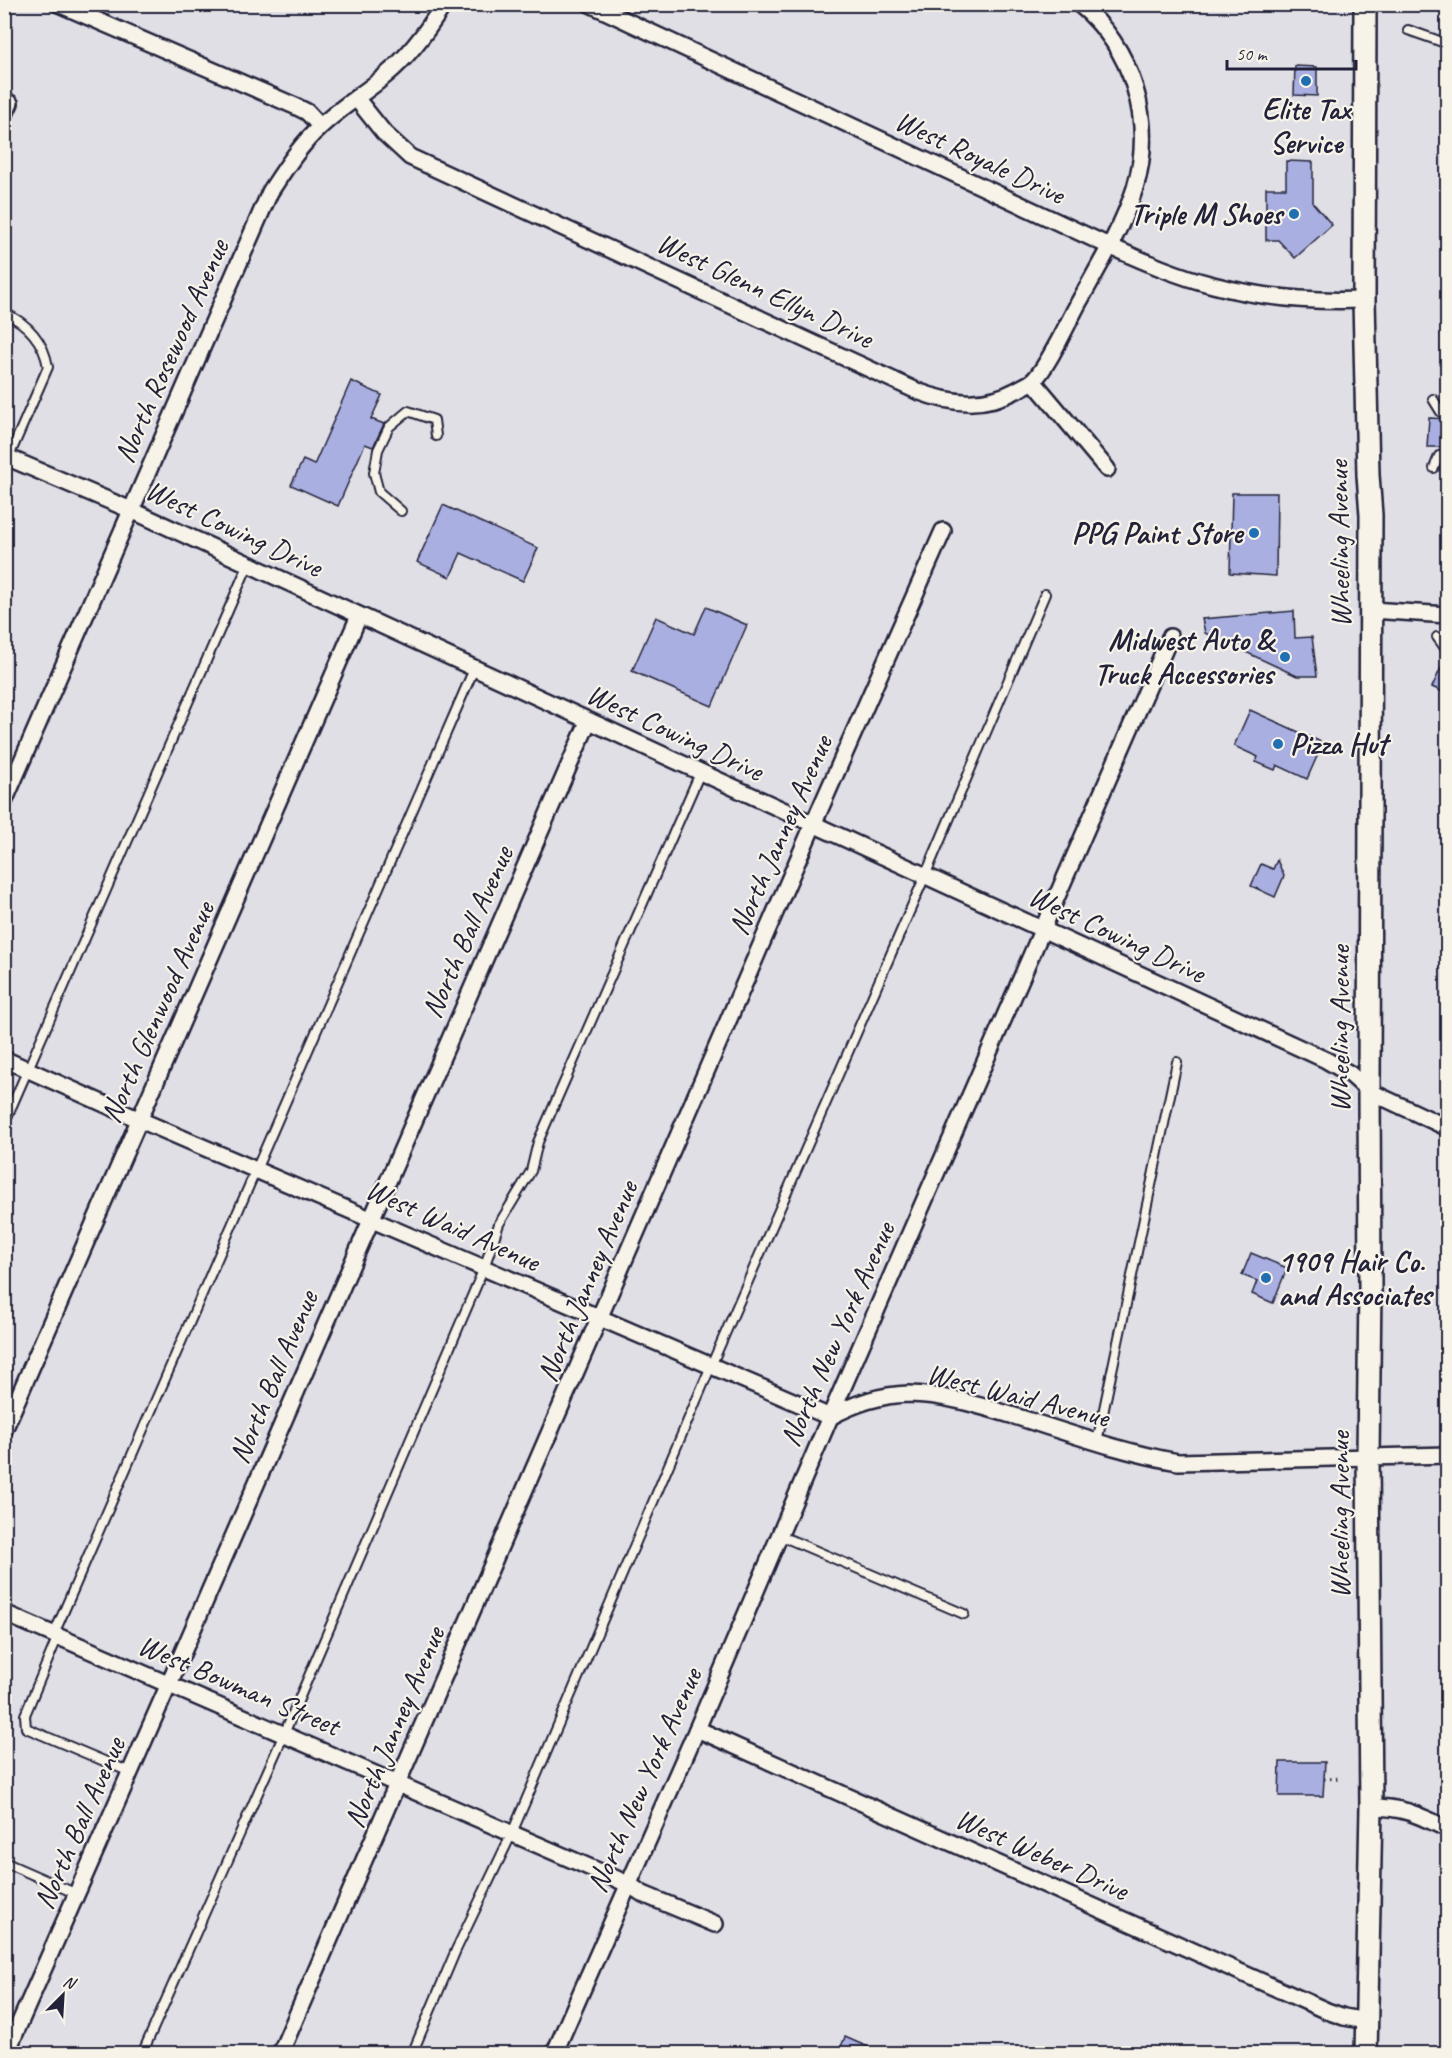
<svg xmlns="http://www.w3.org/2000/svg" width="1452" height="2058" font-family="Caveat,sans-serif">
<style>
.building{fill:#a9afe0;stroke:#22223b;stroke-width:1.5}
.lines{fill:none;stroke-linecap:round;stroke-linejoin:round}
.service-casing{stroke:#22223b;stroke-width:12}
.minor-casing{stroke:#22223b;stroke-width:20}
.secondary-casing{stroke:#22223b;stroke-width:26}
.path{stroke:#22223b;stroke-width:3;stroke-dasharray:1.5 4.5;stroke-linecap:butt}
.service{stroke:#f7f3e8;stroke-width:8}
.minor{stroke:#f7f3e8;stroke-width:15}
.secondary{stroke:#f7f3e8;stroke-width:21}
.poi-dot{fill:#1f6fb2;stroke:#f7f3e8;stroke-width:2}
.labels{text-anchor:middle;stroke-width:4.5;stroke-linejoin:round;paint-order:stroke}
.poi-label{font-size:30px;font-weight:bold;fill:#22223b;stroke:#f7f3e8;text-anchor:end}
.street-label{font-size:30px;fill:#22223b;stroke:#f7f3e8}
</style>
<rect width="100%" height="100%" fill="#e0dfe6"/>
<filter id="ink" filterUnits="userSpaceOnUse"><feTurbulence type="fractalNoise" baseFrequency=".0167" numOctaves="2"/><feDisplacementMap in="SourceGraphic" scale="12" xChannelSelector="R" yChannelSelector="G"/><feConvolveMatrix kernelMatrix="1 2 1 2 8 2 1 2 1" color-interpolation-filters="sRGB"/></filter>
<g filter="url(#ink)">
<g class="building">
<polygon points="1295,66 1317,67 1317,96 1294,95"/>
<polygon points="1286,161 1313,162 1313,203 1332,225 1295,258 1278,240 1266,240 1266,188 1286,188"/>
<polygon points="351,381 382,395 371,419 384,424 373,447 365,444 338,506 291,485 303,460 314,465"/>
<polygon points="1429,418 1448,419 1448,447 1427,447"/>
<polygon points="1232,493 1277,493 1276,576 1230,573"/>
<polygon points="443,505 538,548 523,581 461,553 450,577 417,562"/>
<polygon points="706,607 747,625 712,706 632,671 656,617 694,634"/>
<polygon points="1294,611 1295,638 1312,637 1317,676 1297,676 1205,633 1202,619"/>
<polygon points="1446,657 1448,658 1448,694 1432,687"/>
<polygon points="1250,710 1323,743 1307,779 1277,765 1275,770 1256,762 1258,757 1234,746"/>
<polygon points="1277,860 1284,876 1275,897 1251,886 1261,864 1273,869"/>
<polygon points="1251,1253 1287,1268 1273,1303 1252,1294 1257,1281 1242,1275"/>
<polygon points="1280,1762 1325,1762 1323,1796 1279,1796"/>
<polygon points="845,2037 884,2054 838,2054"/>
</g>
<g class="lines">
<defs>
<g id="service">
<polyline points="1408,30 1448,44"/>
<path d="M4 313C28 323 44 342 48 367L4 468"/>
<polyline points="1433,399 1441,412 1448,413"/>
<polyline points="1434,468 1439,456 1448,455"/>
<polyline points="401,511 379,492 374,473 378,450 389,427 408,411 434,420 436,436"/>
<polyline points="1437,637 1448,652"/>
<polyline points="4,1124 248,565"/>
<polyline points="1097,1442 1177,1062"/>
<polyline points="779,1535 964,1614"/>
<polyline points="54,1634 474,669"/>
<polyline points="58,1636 25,1715 26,1728 130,1772"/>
<polyline points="4,1862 77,1894"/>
<polyline points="142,2054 284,1734 484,1268 499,1224 531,1171 538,1142 700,773"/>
<polyline points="412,2054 456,1950 512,1833 711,1366 925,876 1045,594"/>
</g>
<g id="minor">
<polyline points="59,4 295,106 307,112 320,126"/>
<path d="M590 4 1109 246C1143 261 1177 276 1213 285 1262 298 1313 302 1364 300"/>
<path d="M356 98 384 133 410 157 917 391C951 404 984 408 1017 390 1022 387 1029 384 1033 381 1048 367 1068 322 1079 302 1099 266 1122 228 1135 188 1155 122 1133 48 1079 4"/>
<polyline points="4,116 10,103"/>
<polyline points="1033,381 1107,469"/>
<polyline points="4,456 131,510 1326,1060 1350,1074 1369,1091 1448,1128"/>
<polyline points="1371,610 1448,615"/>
<path d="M4 802 270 192C285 169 300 145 321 126 341 107 365 93 386 75 409 56 428 30 444 4"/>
<path d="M4 1059 140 1120 830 1417C855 1403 879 1395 908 1394 942 1394 978 1405 1011 1415 1066 1432 1121 1452 1178 1462L1448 1455"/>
<polyline points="4,1430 359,616"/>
<polyline points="4,1613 628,1884 643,1894 715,1924"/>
<polyline points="697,1729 1327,2011 1344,2017 1366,2021"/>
<path d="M1371 1807C1404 1807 1418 1815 1448 1829"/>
<polyline points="6,2054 169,1684 588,722"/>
<polyline points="280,2054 813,825 943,531"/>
<polyline points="554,2054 697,1729 830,1417 1170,637"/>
</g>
<polyline id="secondary" points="1365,4 1364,300 1368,475 1371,515 1369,1091 1370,1288 1368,1456 1371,1807 1366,2054"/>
</defs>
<use href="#service" class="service-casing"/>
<use href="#minor" class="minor-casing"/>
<use href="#secondary" class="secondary-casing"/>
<polyline class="path" points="1324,1779 1342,1778"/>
<use href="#service" class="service"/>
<use href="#minor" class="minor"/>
<use href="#secondary" class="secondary"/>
</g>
</g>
<g class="poi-dot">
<circle cx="1306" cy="81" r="6"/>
<circle cx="1294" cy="214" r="6"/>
<circle cx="1254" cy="533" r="6"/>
<circle cx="1285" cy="657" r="6"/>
<circle cx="1278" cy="744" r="6"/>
<circle cx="1266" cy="1278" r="6"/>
</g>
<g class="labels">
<g class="poi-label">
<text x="1306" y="119" text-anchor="middle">Elite Tax<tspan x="1306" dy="34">Service</tspan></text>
<text x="1282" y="224">Triple M Shoes</text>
<text x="1242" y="543">PPG Paint Store</text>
<text x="1273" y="650">Midwest Auto &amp;<tspan x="1273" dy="34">Truck Accessories</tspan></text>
<text x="1290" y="754" text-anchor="start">Pizza Hut</text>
<text x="1278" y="1271" text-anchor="start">1909 Hair Co.<tspan x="1278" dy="34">and Associates</tspan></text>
</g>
<g class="street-label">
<text transform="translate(980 157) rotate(25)" y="10">West Royale Drive</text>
<text transform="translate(765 290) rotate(25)" y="10">West Glenn Ellyn Drive</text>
<text transform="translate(171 351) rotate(-66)" y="10">North Rosewood Avenue</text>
<text transform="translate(234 528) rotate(25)" y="10">West Cowing Drive</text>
<text transform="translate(1339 544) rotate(-91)" y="10">Wheeling Avenue</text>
<text transform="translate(675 732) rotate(25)" y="10">West Cowing Drive</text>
<text transform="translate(780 835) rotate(-66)" y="10">North Janney Avenue</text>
<text transform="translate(467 932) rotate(-66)" y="10">North Ball Avenue</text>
<text transform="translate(1117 934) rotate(25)" y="10">West Cowing Drive</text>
<text transform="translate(157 1012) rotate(-66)" y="10">North Glenwood Avenue</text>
<text transform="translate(1339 1029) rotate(-90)" y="10">Wheeling Avenue</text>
<text transform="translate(453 1225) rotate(24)" y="10">West Waid Avenue</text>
<text transform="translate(587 1281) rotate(-67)" y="10">North Janney Avenue</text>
<text transform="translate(837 1334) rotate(-66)" y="10">North New York Avenue</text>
<text transform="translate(273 1377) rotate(-67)" y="10">North Ball Avenue</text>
<text transform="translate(1018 1395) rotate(14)" y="10">West Waid Avenue</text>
<text transform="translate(1339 1515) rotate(-90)" y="10">Wheeling Avenue</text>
<text transform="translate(239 1685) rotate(23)" y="10">West Bowman Street</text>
<text transform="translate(394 1727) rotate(-67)" y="10">North Janney Avenue</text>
<text transform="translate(644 1780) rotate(-66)" y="10">North New York Avenue</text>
<text transform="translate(79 1823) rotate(-66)" y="10">North Ball Avenue</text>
<text transform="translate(1042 1854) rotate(24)" y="10">West Weber Drive</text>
</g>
</g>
<rect width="1452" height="2058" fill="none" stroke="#f7f3e8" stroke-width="24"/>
<rect x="12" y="12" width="1428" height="2034" fill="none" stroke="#22223b" stroke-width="2" filter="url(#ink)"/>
<g transform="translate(63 1995) rotate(24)" stroke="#f7f3e8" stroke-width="4.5" paint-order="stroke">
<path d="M0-4.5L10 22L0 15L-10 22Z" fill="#22223b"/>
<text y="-9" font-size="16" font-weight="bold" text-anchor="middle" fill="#22223b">N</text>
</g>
<path d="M1227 60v9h129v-9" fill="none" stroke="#22223b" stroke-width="3"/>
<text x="1236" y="60" font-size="18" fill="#22223b" stroke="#f7f3e8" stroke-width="4.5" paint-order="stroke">50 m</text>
</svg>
